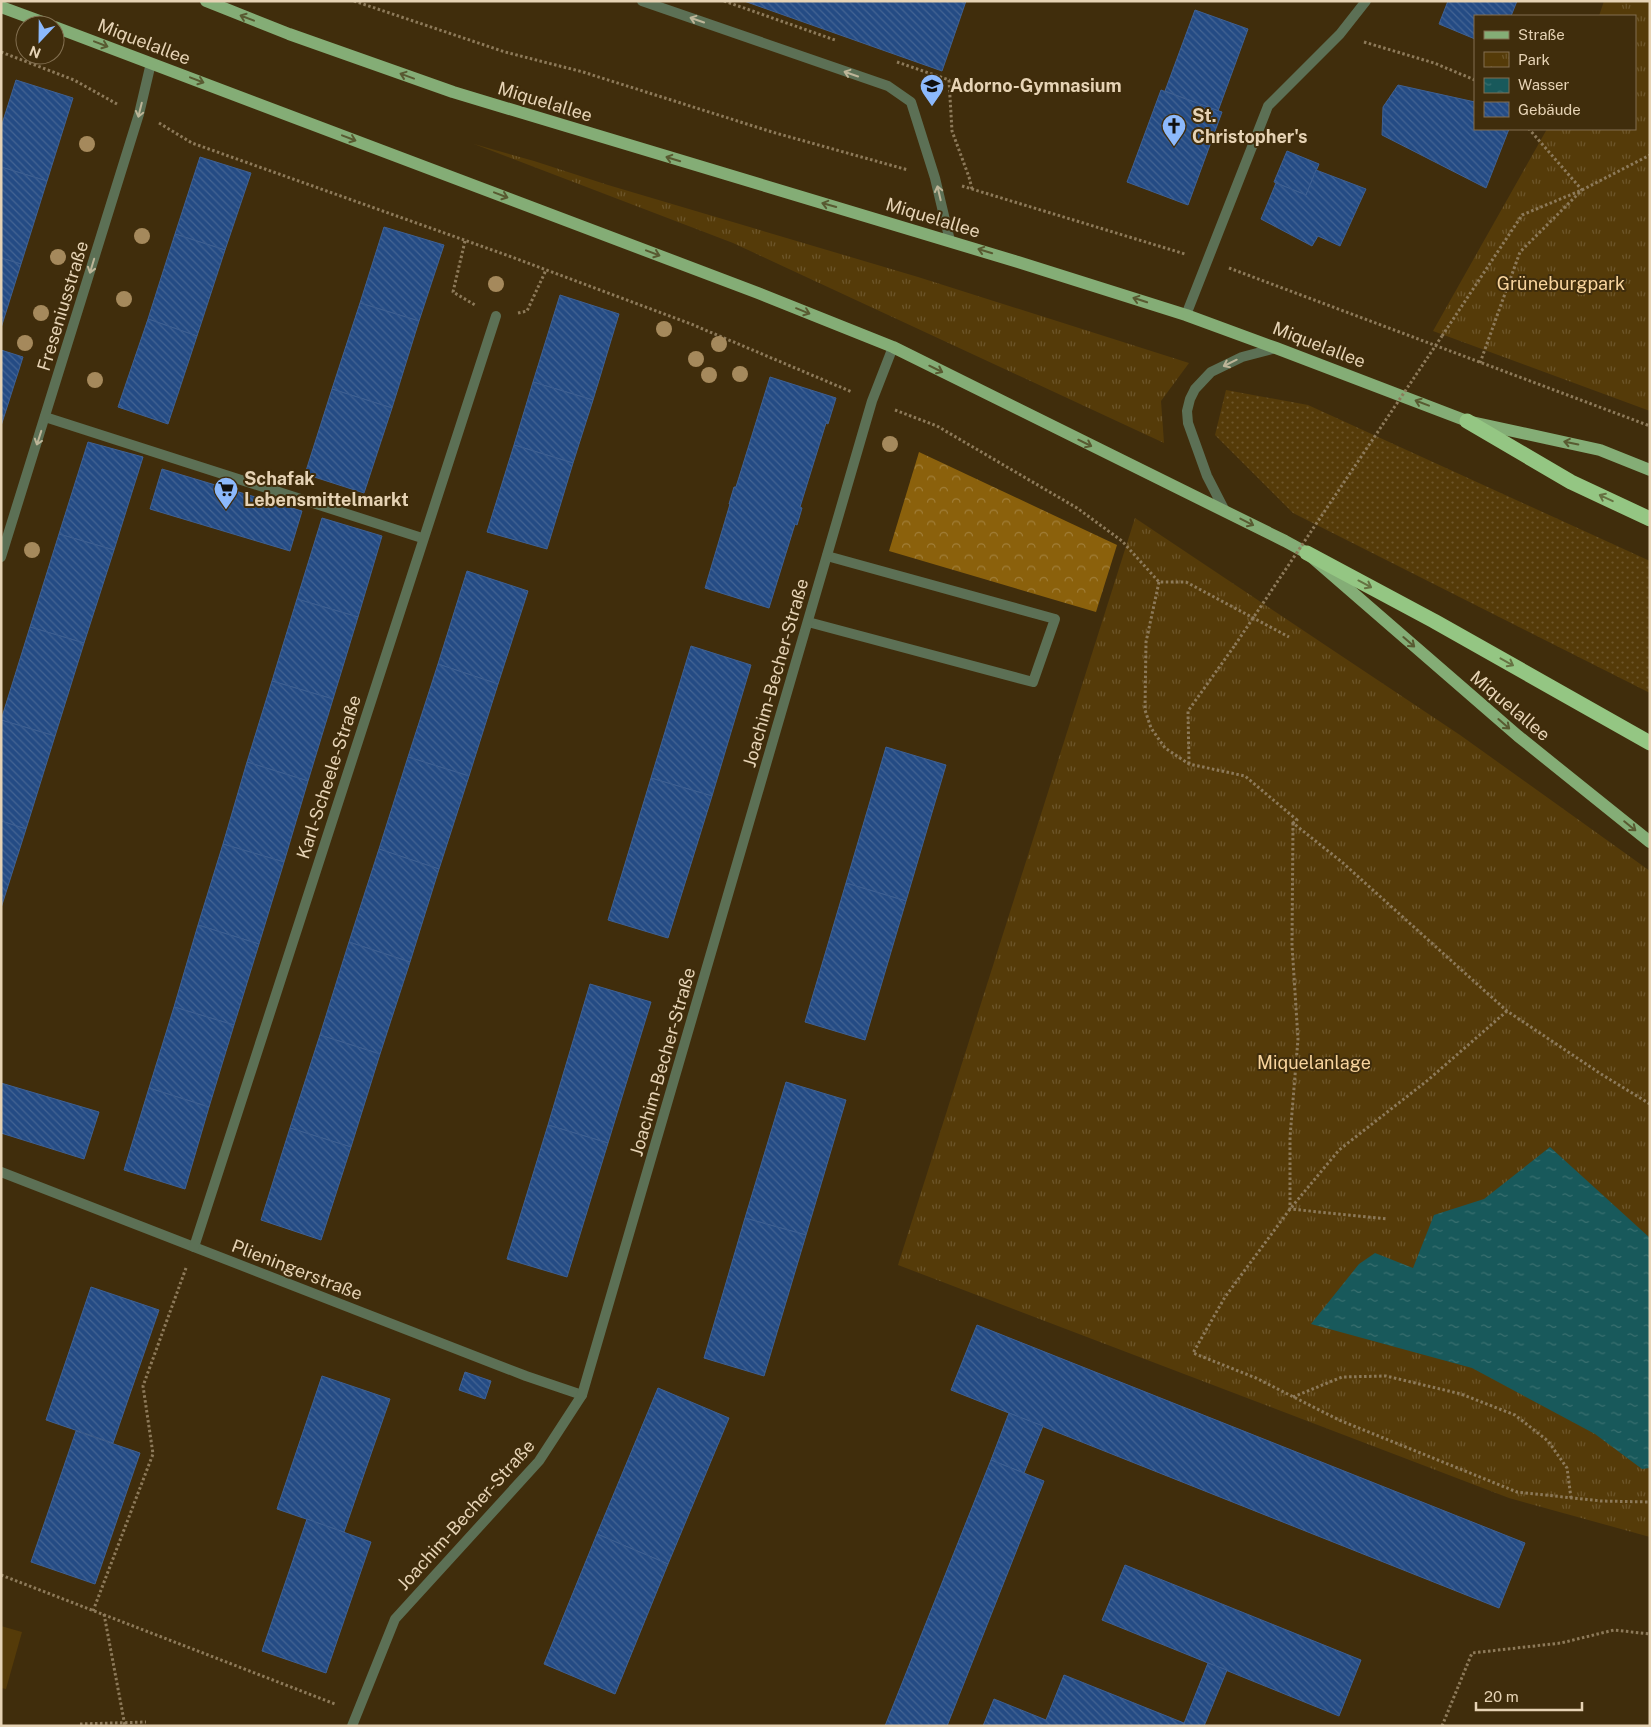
<svg xmlns="http://www.w3.org/2000/svg" width="1651" height="1727" font-family="'Public Sans',sans-serif">
<style>
.grass{fill:url(#grass-dots)}
.forest{fill:url(#forest-crowns)}
.park{fill:url(#park-tufts)}
.pitch{fill:#553b09}
.water{fill:url(#water-ripples)}
.building{fill:url(#building-back-hatch);stroke:#3e6093}
.lines{fill:none;stroke-linecap:round;stroke-linejoin:round}
.path{stroke:#8d7a5a;stroke-width:3;stroke-dasharray:2.5 2.5;stroke-linecap:butt}
.lane{stroke:#5c7055;stroke-width:10}
.street{stroke:#5c7055;stroke-width:10}
.primary{stroke:#84ad76;stroke-width:12}
.highway{stroke:#94c683;stroke-width:15}
.path-bridge{stroke:#8d7a5a;stroke-width:3;stroke-dasharray:2.5 2.5;stroke-linecap:butt}
.tree{fill:#a5895c}
.oneway{stroke:#585a31}
.oneway2{stroke:#bdb598}
.oneway3{stroke:#667242}
.labels{text-anchor:middle;stroke-width:4;stroke-linejoin:round;paint-order:stroke}
.street-label{font-size:18px;fill:#e6d3b5;stroke:#402d0c}
.poi-label{font-size:18px;font-weight:bold;fill:#e6d3b5;stroke:#402d0c;text-anchor:start}
.park-label{font-size:18px;fill:#f8d49d;stroke:#402d0c}
</style>
<defs>
<pattern id="grass-dots" width="8" height="8" patternUnits="userSpaceOnUse" patternTransform="scale(1.25)"><rect width="8" height="8" fill="#553b09"/><path d="M2 2h.1M6 6h.1" fill="none" stroke="#6d562b" stroke-width="1.8" stroke-linecap="round"/></pattern>
<pattern id="forest-crowns" width="20" height="18" patternUnits="userSpaceOnUse" patternTransform="scale(1.25)"><rect width="20" height="18" fill="#8b610c"/><path d="M2 6a3 3 0 1 1 6 0M12 15a3 3 0 1 1 6 0" fill="none" stroke="#a17e38"/></pattern>
<pattern id="park-tufts" width="24" height="20" patternUnits="userSpaceOnUse" patternTransform="scale(1.25)"><rect width="24" height="20" fill="#553b09"/><path d="M3 7l-1-3M5 7V3M7 7l1-3M15 17l-1-3M17 17v-4M19 17l1-3" fill="none" stroke="#6d562b"/></pattern>
<pattern id="water-ripples" width="26" height="14" patternUnits="userSpaceOnUse" patternTransform="scale(1.25)"><rect width="26" height="14" fill="#18595b"/><path d="M2 4q2-2 4 0t4 0M15 11q2-2 4 0t4 0" fill="none" stroke="#3a7070"/></pattern>
<pattern id="building-back-hatch" width="6" height="6" patternUnits="userSpaceOnUse" patternTransform="scale(1.25)"><rect width="6" height="6" fill="#244b84"/><path d="M-1 5l2 2M0 0l6 6M5-1l2 2" fill="none" stroke="#446493"/></pattern>
</defs>
<rect width="100%" height="100%" fill="#402d0c"/>
<polygon class="grass" points="1226,390 1308,405 1650,561 1650,693 1293,513 1215,435"/>
<polygon class="forest" points="919,452 1117,545 1096,612 889,551"/>
<g class="park">
<polygon points="1604,1 1650,1 1650,411 1433,331 1547,129 1635,129 1635,16 1599,16"/>
<polygon points="474,144 534,161 608,185 918,277 1189,363 1161,401 1164,443 733,243"/>
<polygon points="1135,518 1460,735 1650,871 1650,1537 1509,1498 898,1265"/>
</g>
<polygon class="pitch" points="1,1626 22,1632 6,1689 1,1688"/>
<polygon class="water" points="1550,1147 1650,1238 1650,1468 1642,1469 1595,1434 1472,1368 1311,1324 1359,1264 1375,1253 1413,1268 1434,1215 1484,1199"/>
<g class="building">
<polygon points="744,1 966,1 942,71"/>
<polygon points="1448,1 1517,1 1511,16 1475,16 1475,39 1439,24"/>
<polygon points="1195,10 1248,29 1218,111 1165,91"/>
<polygon points="16,80 73,98 47,181 1,167 1,127"/>
<polygon points="1398,85 1475,102 1475,129 1509,129 1486,188 1382,135 1383,107"/>
<polygon points="1161,90 1222,112 1188,205 1127,182"/>
<polygon points="1287,151 1319,164 1306,195 1274,182"/>
<polygon points="200,157 251,173 225,250 175,234"/>
<polygon points="1,167 47,181 21,264 1,258"/>
<polygon points="1316,170 1366,189 1340,246 1318,236 1312,246 1261,219 1276,183 1306,195"/>
<polygon points="384,227 444,245 419,321 360,303"/>
<polygon points="175,234 225,250 197,336 148,319"/>
<polygon points="1,258 21,264 1,328"/>
<polygon points="560,295 619,314 593,400 533,382"/>
<polygon points="360,303 419,321 392,408 332,389"/>
<polygon points="148,319 197,336 168,424 118,407"/>
<polygon points="1,350 23,357 1,426"/>
<polygon points="770,377 836,398 828,424 826,423 800,507 802,508 797,525 795,524 769,608 705,588 730,504 729,504 734,487 736,487"/>
<polygon points="533,382 593,400 573,463 514,445"/>
<polygon points="332,389 392,408 364,493 305,474"/>
<polygon points="88,442 143,457 114,550 59,534"/>
<polygon points="514,445 573,463 547,549 487,532"/>
<polygon points="162,469 302,511 290,551 150,509"/>
<polygon points="322,518 382,536 358,617 297,599"/>
<polygon points="59,534 114,550 84,643 30,627"/>
<polygon points="467,571 528,591 498,684 438,664"/>
<polygon points="297,599 358,617 333,699 272,681"/>
<polygon points="30,627 84,643 55,736 1,720"/>
<polygon points="691,646 751,665 712,796 651,778"/>
<polygon points="438,664 498,684 469,776 408,757"/>
<polygon points="272,681 333,699 308,781 247,762"/>
<polygon points="1,720 55,736 26,829 1,821"/>
<polygon points="886,747 946,765 906,901 846,883"/>
<polygon points="408,757 469,776 439,869 379,849"/>
<polygon points="247,762 308,781 284,862 223,844"/>
<polygon points="651,778 712,796 668,938 608,920"/>
<polygon points="1,821 26,829 1,908"/>
<polygon points="223,844 284,862 259,944 198,925"/>
<polygon points="379,849 439,869 410,962 349,942"/>
<polygon points="846,883 906,901 865,1040 805,1022"/>
<polygon points="198,925 259,944 234,1025 174,1007"/>
<polygon points="349,942 410,962 380,1054 320,1035"/>
<polygon points="590,984 651,1002 608,1143 548,1125"/>
<polygon points="174,1007 234,1025 209,1107 149,1088"/>
<polygon points="320,1035 380,1054 351,1147 290,1128"/>
<polygon points="786,1082 846,1100 806,1235 745,1218"/>
<polygon points="1,1083 99,1112 84,1159 1,1133"/>
<polygon points="149,1088 209,1107 185,1189 124,1170"/>
<polygon points="548,1125 608,1143 567,1277 507,1259"/>
<polygon points="290,1128 351,1147 321,1240 261,1220"/>
<polygon points="745,1218 806,1235 764,1376 704,1358"/>
<polygon points="91,1287 159,1310 113,1443 46,1420"/>
<polygon points="977,1325 1525,1543 1499,1608 951,1390"/>
<polygon points="465,1372 491,1381 485,1399 459,1390"/>
<polygon points="322,1376 390,1399 344,1532 277,1509"/>
<polygon points="658,1388 729,1418 668,1564 597,1534"/>
<polygon points="1009,1413 1043,1426 1024,1473 991,1460"/>
<polygon points="76,1431 140,1453 95,1584 31,1562"/>
<polygon points="991,1460 1044,1481 947,1726 885,1726"/>
<polygon points="307,1519 371,1542 326,1673 262,1651"/>
<polygon points="597,1534 668,1564 615,1694 544,1664"/>
<polygon points="1125,1565 1361,1660 1339,1716 1102,1620"/>
<polygon points="1208,1663 1227,1670 1204,1726 1183,1726"/>
<polygon points="1064,1675 1184,1723 1183,1726 983,1726 994,1699 1046,1720"/>
</g>
<g class="lines">
<g class="path">
<polyline points="354,1 505,52 583,72 772,132 908,170"/>
<polyline points="724,1 835,40"/>
<polyline points="1364,42 1434,63 1475,80"/>
<polyline points="1,52 74,80 117,104"/>
<polyline points="897,62 949,80 952,131 969,177 972,189"/>
<polyline points="159,123 192,143 509,256 691,324 852,392"/>
<polyline points="962,186 1185,254"/>
<polyline points="465,241 453,292 475,305"/>
<polyline points="1229,268 1650,426"/>
<polyline points="518,313 527,311 546,270"/>
<polyline points="1442,336 1522,215 1582,190 1650,155"/>
<polyline points="1480,363 1520,252 1582,190 1529,129"/>
<polyline points="895,410 937,426 1077,508 1122,541 1159,582 1186,582 1289,637"/>
<polyline points="1159,582 1146,642 1145,710 1151,728 1165,748 1189,764 1245,776 1297,820 1293,823 1343,863 1507,1011 1601,1074 1650,1104"/>
<polyline points="1189,764 1188,711 1235,645"/>
<polyline points="1293,823 1292,945 1298,1039 1290,1137 1290,1209 1388,1219"/>
<polyline points="1507,1011 1428,1080 1339,1150 1290,1209 1225,1297 1193,1353 1256,1378 1339,1420 1517,1492 1601,1501 1650,1502"/>
<polyline points="1293,1397 1342,1377 1386,1376 1461,1394 1515,1415 1548,1441 1567,1468 1571,1498"/>
<polyline points="1,1575 335,1704"/>
<polyline points="93,1611 153,1454 143,1386 186,1268"/>
<polyline points="104,1614 125,1726"/>
<polyline points="80,1724 146,1722"/>
<polyline points="1442,1726 1472,1653 1561,1643 1614,1630 1650,1634"/>
</g>
<g class="lane">
<polyline points="642,1 888,86 911,102 935,178 950,241"/>
<polyline points="45,417 422,538"/>
<polyline points="1225,511 1207,476 1188,423 1187,411 1190,399 1195,389 1211,372 1242,357 1276,348"/>
<polyline points="808,622 1033,682 1055,619 827,556"/>
</g>
<g class="street">
<polyline points="1186,315 1268,106 1340,34 1366,1"/>
<polyline points="1,557 139,114 151,63"/>
<polyline points="1,1172 526,1376 582,1395"/>
<path d="M194 1247C295 937 393 626 496 316"/>
<polyline points="352,1726 395,1619 539,1461 582,1395 872,401 893,347"/>
</g>
<g class="primary">
<polyline points="206,1 289,34 453,92 1018,262 1186,315 1276,348 1467,421 1600,450 1650,470"/>
<polyline points="1,7 50,25"/>
<polyline points="55,27 758,293 893,347 1285,541 1307,553 1518,736 1650,842"/>
</g>
<g class="highway">
<polyline points="1467,421 1571,482 1650,519"/>
<polyline points="1307,553 1434,621 1650,743"/>
</g>
<polyline class="path-bridge" points="1235,645 1442,336"/>
</g>
<g class="tree">
<circle cx="87" cy="144" r="8"/>
<circle cx="142" cy="236" r="8"/>
<circle cx="58" cy="257" r="8"/>
<circle cx="496" cy="284" r="8"/>
<circle cx="124" cy="299" r="8"/>
<circle cx="41" cy="313" r="8"/>
<circle cx="664" cy="329" r="8"/>
<circle cx="25" cy="343" r="8"/>
<circle cx="719" cy="344" r="8"/>
<circle cx="696" cy="359" r="8"/>
<circle cx="740" cy="374" r="8"/>
<circle cx="709" cy="375" r="8"/>
<circle cx="95" cy="380" r="8"/>
<circle cx="890" cy="444" r="8"/>
<circle cx="32" cy="550" r="8"/>
</g>
<defs><path id="oneway-shaft" d="M-6 0H5M1.5-3L5.5 0L1.5 3" fill="none" stroke-width="1.6" stroke-linecap="round" stroke-linejoin="round" transform="scale(1.25)"/></defs>
<g class="oneway">
<use href="#oneway-shaft" transform="translate(247 18) rotate(-159)"/>
<use href="#oneway-shaft" transform="translate(101 44) rotate(21)"/>
<use href="#oneway-shaft" transform="translate(407 76) rotate(-160)"/>
<use href="#oneway-shaft" transform="translate(197 80) rotate(21)"/>
<use href="#oneway-shaft" transform="translate(349 138) rotate(21)"/>
<use href="#oneway-shaft" transform="translate(673 159) rotate(-163)"/>
<use href="#oneway-shaft" transform="translate(501 195) rotate(21)"/>
<use href="#oneway-shaft" transform="translate(829 205) rotate(-164)"/>
<use href="#oneway-shaft" transform="translate(985 251) rotate(-163)"/>
<use href="#oneway-shaft" transform="translate(653 253) rotate(21)"/>
<use href="#oneway-shaft" transform="translate(1140 300) rotate(-162)"/>
<use href="#oneway-shaft" transform="translate(803 311) rotate(22)"/>
<use href="#oneway-shaft" transform="translate(936 369) rotate(26)"/>
<use href="#oneway-shaft" transform="translate(1422 403) rotate(-159)"/>
<use href="#oneway-shaft" transform="translate(1085 443) rotate(26)"/>
<use href="#oneway-shaft" transform="translate(1571 443) rotate(-168)"/>
<use href="#oneway-shaft" transform="translate(1247 522) rotate(27)"/>
<use href="#oneway-shaft" transform="translate(1409 642) rotate(41)"/>
<use href="#oneway-shaft" transform="translate(1504 724) rotate(41)"/>
<use href="#oneway-shaft" transform="translate(1630 826) rotate(39)"/>
</g>
<g class="oneway2">
<use href="#oneway-shaft" transform="translate(697 20) rotate(-161)"/>
<use href="#oneway-shaft" transform="translate(851 74) rotate(-161)"/>
<use href="#oneway-shaft" transform="translate(140 110) rotate(104)"/>
<use href="#oneway-shaft" transform="translate(939 193) rotate(-103)"/>
<use href="#oneway-shaft" transform="translate(92 266) rotate(107)"/>
<use href="#oneway-shaft" transform="translate(1230 363) rotate(154)"/>
<use href="#oneway-shaft" transform="translate(39 438) rotate(108)"/>
</g>
<g class="oneway3">
<use href="#oneway-shaft" transform="translate(1606 498) rotate(-155)"/>
<use href="#oneway-shaft" transform="translate(1365 584) rotate(28)"/>
<use href="#oneway-shaft" transform="translate(1507 662) rotate(29)"/>
</g>
<defs>
<symbol id="school-pin" viewBox="-11 -11 22 30"><path d="M0 17L-7.5 6A9.5 9.5 0 1 1 7.5 6Z" fill="#8cb9fc" stroke="#402d0c"/><path d="M0-5L7-2L0 1L-7-2ZM-4 1L0 2.5L4 1V4Q0 6-4 4Z" fill="#111"/></symbol>
<symbol id="church-pin" viewBox="-11 -11 22 30"><path d="M0 17L-7.5 6A9.5 9.5 0 1 1 7.5 6Z" fill="#8cb9fc" stroke="#402d0c"/><path d="M-1.2-6h2.4v3.5h3.3v2.4h-3.3V6h-2.4V-.1h-3.3v-2.4h3.3Z" fill="#111"/></symbol>
<symbol id="supermarket-pin" viewBox="-11 -11 22 30"><path d="M0 17L-7.5 6A9.5 9.5 0 1 1 7.5 6Z" fill="#8cb9fc" stroke="#402d0c"/><path d="M-6-5.5h2.5l.6 2H6L4.5 2H-2.5L-4.4-4H-6ZM-1.5 3.2a1.3 1.3 0 1 0 .1 0ZM3 3.2a1.3 1.3 0 1 0 .1 0Z" fill="#111"/></symbol>
</defs>
<g fill-rule="evenodd">
<use href="#school-pin" x="918" y="72" width="28" height="38"/>
<use href="#church-pin" x="1160" y="112" width="28" height="38"/>
<use href="#supermarket-pin" x="212" y="475" width="28" height="38"/>
</g>
<g class="labels">
<g class="street-label">
<text transform="translate(144 42) rotate(21)" y="6">Miquelallee</text>
<text transform="translate(545 102) rotate(17)" y="6">Miquelallee</text>
<text transform="translate(933 218) rotate(17)" y="6">Miquelallee</text>
<text transform="translate(63 306) rotate(-73)" y="6">Freseniusstraße</text>
<text transform="translate(1319 345) rotate(21)" y="6">Miquelallee</text>
<text transform="translate(776 673) rotate(-74)" y="6">Joachim-Becher-Straße</text>
<text transform="translate(1510 706) rotate(40)" y="6">Miquelallee</text>
<text transform="translate(329 777) rotate(-72)" y="6">Karl-Scheele-Straße</text>
<text transform="translate(663 1062) rotate(-74)" y="6">Joachim-Becher-Straße</text>
<text transform="translate(297 1270) rotate(21)" y="6">Plieningerstraße</text>
<text transform="translate(466 1515) rotate(-48)" y="6">Joachim-Becher-Straße</text>
</g>
<g class="poi-label">
<text x="950" y="92">Adorno-Gymnasium</text>
<text x="1192" y="122">St.<tspan x="1192" dy="21">Christopher's</tspan></text>
<text x="244" y="485">Schafak<tspan x="244" dy="21">Lebensmittelmarkt</tspan></text>
</g>
<g class="park-label">
<text x="1561" y="290">Grüneburgpark</text>
<text x="1314" y="1069">Miquelanlage</text>
</g>
</g>
<rect width="1651" height="1727" fill="none" stroke="#e6d3b5" stroke-width="5"/>
<rect x="1474" y="15" width="162" height="115" fill="#402d0c" stroke="#826f50"/>
<rect x="1484" y="31" width="25" height="8" fill="#84ad76" stroke="#826f50"/>
<text x="1518" y="40" font-size="15" fill="#e6d3b5">Straße</text>
<rect x="1484" y="52" width="25" height="15" fill="url(#park-tufts)" stroke="#826f50"/>
<text x="1518" y="65" font-size="15" fill="#e6d3b5">Park</text>
<rect x="1484" y="78" width="25" height="15" fill="url(#water-ripples)" stroke="#826f50"/>
<text x="1518" y="90" font-size="15" fill="#e6d3b5">Wasser</text>
<rect x="1484" y="102" width="25" height="15" fill="url(#building-back-hatch)" stroke="#826f50"/>
<text x="1518" y="115" font-size="15" fill="#e6d3b5">Gebäude</text>
<g transform="translate(40 40) rotate(202)"><circle r="24" fill="#402d0c" stroke="#826f50"/>
<path d="M0-4L9 19L0 12L-9 19Z" fill="#8cb9fc"/>
<text y="-8" font-size="14" font-weight="bold" text-anchor="middle" fill="#e6d3b5">N</text>
</g>
<path d="M1476 1702v8h106v-8" fill="none" stroke="#e6d3b5" stroke-width="2.5"/>
<text x="1484" y="1702" font-size="15" fill="#e6d3b5" stroke="#402d0c" stroke-width="4" paint-order="stroke">20 m</text>
</svg>
